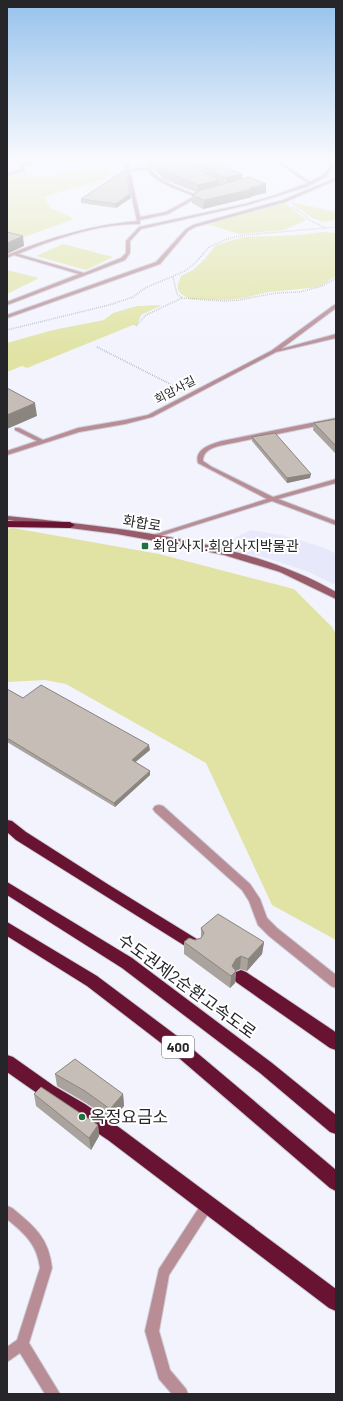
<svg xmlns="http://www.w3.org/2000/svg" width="343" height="1401" font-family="Barlow,'Noto Sans KR',sans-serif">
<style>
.built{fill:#e7e8fa}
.green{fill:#e0e3a3}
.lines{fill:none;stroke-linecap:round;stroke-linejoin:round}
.lane-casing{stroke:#cdced7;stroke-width:2}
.street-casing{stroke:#cdced7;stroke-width:2}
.secondary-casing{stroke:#cdced7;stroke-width:2}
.highway-casing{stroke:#cdced7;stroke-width:2}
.path{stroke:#8a8a91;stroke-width:1.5;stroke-dasharray:0.5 1.5;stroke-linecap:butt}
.lane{fill:#b88d96;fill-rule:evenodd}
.street{fill:#b88d96;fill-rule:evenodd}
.secondary{fill:#985b6a;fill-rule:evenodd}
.highway{fill:#681332;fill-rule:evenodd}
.wall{fill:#aaa39d}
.shaded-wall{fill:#8b857f}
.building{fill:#c6beb6;stroke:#8b857f}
.poi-dot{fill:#227141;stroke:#fff;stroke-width:1.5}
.labels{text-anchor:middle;stroke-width:4;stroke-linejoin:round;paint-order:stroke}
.far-street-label{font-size:12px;fill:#26262a;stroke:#fff}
.shield{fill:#fff;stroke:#67676a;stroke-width:1}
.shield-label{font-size:13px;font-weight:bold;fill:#26262a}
.street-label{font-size:14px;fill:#26262a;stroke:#fff}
.poi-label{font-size:14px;fill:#26262a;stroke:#fff;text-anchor:start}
.near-street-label{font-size:17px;fill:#26262a;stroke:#fff}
.near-poi-label{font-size:17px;fill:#26262a;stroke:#fff;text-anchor:start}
</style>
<rect width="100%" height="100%" fill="#f2f3fd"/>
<polygon class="built" points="251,530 285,536 306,542 327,549 336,554 336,582 333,584 309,572 270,559 234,550 229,545 228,541"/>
<g class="green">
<polygon points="96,168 110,173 106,179 44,197 51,208 74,219 24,237 7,235 7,176 25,173 47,177 70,171"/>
<polygon points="290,202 336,212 336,220 324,222 312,218"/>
<polygon points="285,203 306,220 284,230 239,234 207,224"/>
<polygon points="322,232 336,233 336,276 320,286 310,288 269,292 244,298 224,300 190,299 181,294 178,290 178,284 181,276 193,270 204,260 216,245 244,237 299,235"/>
<polygon points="63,244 113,257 86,270 36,256"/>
<polygon points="7,270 39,278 7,294"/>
<polygon points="162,305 141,315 137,325 133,325 27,368 22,366 7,372 7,343 53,330 104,320 113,313 137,306"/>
<polygon points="13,528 159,554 294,589 332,627 336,634 336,940 272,905 206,763 66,684 45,680 7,682 7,529"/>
</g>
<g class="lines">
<defs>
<g id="lane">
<polygon points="46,160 52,160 24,166 23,167 25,170 23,172 7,175 7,173 21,170 19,167 22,164"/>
<path d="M124 160H128L130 169 166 166 165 168 150 169C161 183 182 189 197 195L200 194 202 195 168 214 140 220V224C100 223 56 238 18 254L84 273 121 258 126 253V241L139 227 245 204 276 195 308 183 274 160H295L293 161 281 162 310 182 323 175 330 166 324 160H328L334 166 326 177 306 187 247 205 141 229 130 241V253L125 260 7 305V302L79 274 14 255 7 258V255C49 238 91 225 137 221ZM147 170C158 184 178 190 195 196L166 212 140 217 130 171Z"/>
<polygon points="336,178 336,180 285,202 195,227 188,231 160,264 7,318 7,315 156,262 186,229 193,225 283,200"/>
<polygon points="334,305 336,305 336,308 281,349 336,334 336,338 276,352 152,417 125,424 79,432 7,455 7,451 37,441 15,430 15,428 19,428 43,440 78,428 125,420 148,415 271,351"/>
<path d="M336 418V422L223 445C214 447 203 450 203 461L212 467 273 497 336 479V483L278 499 336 521V525L272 501 154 538H150L149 537 150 536 267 499 198 463C194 449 211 444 222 441Z"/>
<polygon points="208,1198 212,1200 214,1204 212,1208 169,1275 159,1331 170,1370 186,1389 188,1394 172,1394 159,1379 145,1331 159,1269 204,1200"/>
<path d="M7 1206 12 1208C34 1226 49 1238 52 1268L29 1343 60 1394H45L20 1353 7 1362V1347L17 1340 40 1268C37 1244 25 1234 7 1219Z"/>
</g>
<polygon id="street" points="159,805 163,806 250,884 260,899 267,918 277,928 336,975 336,988 331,986 269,936 258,925 249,901 242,890 155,812 153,809 155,806"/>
<path id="secondary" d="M7 516C111 527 244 539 336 592V599L280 572 224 555 172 544 117 534 7 520Z"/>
<g id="highway">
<polygon points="7,521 70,522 75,525 70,528 7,527"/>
<polygon points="7,820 12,821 26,832 109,885 200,941 202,945 200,949 195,951 190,949 16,840 7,832"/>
<polygon points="7,882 132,958 272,1063 336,1115 336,1134 330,1132 260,1073 122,968 7,895"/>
<polygon points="7,922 97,976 177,1036 336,1170 336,1191 330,1188 165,1046 87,986 7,936"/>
<polygon points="241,970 246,972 334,1031 336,1033 336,1050 330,1048 236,982 233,977 236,972"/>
<path d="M7 1055 13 1057 54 1086 85 1104 120 1128 336 1289V1311L329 1308 108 1140C74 1117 40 1096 7 1072Z"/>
</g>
</defs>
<use href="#lane" class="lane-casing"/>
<use href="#street" class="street-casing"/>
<use href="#secondary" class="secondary-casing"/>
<use href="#highway" class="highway-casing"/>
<g class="path">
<polyline points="104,161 117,165"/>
<polyline points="293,207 311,221 326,228"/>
<polyline points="173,277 177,294 182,298 222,301 239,300 276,293 300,292 322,286 336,278"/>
<polyline points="136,326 146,315 182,298"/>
<polyline points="7,330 109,305 133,297 145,288 185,271 196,262 209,247 227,239 244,235 336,227"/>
<polyline points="97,347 180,389"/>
</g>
<use href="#lane" class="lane"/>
<use href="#street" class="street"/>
<use href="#secondary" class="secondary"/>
<use href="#highway" class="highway"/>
</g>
<g class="wall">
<polygon points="143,160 204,160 212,166 242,174 242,179 266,193 252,196 252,197 203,209 192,203 192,195 196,192 165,180 155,171 155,166 150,166"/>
<polygon points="130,194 131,198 116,208 81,203 81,199"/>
<polygon points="336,419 336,454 313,430 314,423"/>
<polygon points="252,437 310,478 287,483 252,441"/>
<polygon points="7,689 23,698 150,750 135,762 150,771 150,775 115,807 7,742"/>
<polygon points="201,928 264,942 262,954 247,971 240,969 236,971 235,983 230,988 184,954 184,942 195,940 201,938"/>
<polygon points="55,1074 123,1094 124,1106 111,1120 86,1103 57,1086"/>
<polygon points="34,1094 98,1125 99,1136 91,1150 36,1106"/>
</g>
<g class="shaded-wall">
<polygon points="242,174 242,182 226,186 226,178"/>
<polygon points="219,180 219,188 198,193 198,185"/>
<polygon points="266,184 266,193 252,196 252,197 203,209 204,200"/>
<polygon points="130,194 131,198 116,208 116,204"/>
<polygon points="23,236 24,246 7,254 7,243"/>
<polygon points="35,403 37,416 7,429 7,415"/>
<polygon points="311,474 310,478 287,483 287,478"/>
<polygon points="149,745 150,750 132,765 132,760"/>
<polygon points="150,771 150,775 115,807 114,803"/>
<polygon points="264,942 262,954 247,971 248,959"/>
<polygon points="241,956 240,969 235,971 236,971 235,983 230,988 232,966 236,959"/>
<polygon points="123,1094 124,1106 111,1120 110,1109"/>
<polygon points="98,1125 99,1136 91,1150 89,1138"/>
</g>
<g class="building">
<polygon points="189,160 204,160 212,166 219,165 242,174 226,178"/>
<polygon points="182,161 219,180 198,185 165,171 155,163"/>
<polygon points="125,170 130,194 116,204 81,199"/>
<polygon points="249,177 266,184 250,188 252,189 204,200 192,195 201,190"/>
<polygon points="7,232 23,236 7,243"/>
<polygon points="7,388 35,403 7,415"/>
<polygon points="336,419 336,446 314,423"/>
<polygon points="275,433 311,474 287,478 252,437"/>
<polygon points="41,685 149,745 132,760 150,771 114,803 7,738 7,689 23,698"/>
<polygon points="218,914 264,942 248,959 241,956 236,959 232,966 236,971 231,976 184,942 189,938 195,940 201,938 204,933 201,928"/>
<polygon points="75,1059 123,1094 110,1109 85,1091 55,1074"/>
<polygon points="41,1087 98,1125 89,1138 34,1094"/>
</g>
<linearGradient id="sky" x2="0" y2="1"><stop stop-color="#96c2ec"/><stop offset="0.45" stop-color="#f9fafe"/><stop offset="1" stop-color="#f9fafe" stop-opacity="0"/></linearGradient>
<rect width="343" height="356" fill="url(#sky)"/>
<g class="poi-dot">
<rect x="141" y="542" width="8" height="8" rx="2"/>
<circle cx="82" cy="1117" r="4"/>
</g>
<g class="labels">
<g class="far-street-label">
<text transform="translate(175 390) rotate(-28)" y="4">회암사길</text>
</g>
<rect class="shield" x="162" y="1036" width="32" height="22" rx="3"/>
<g class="shield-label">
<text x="178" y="1052">400</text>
</g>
<g class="street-label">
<text transform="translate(142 523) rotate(9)" y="5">화합로</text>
</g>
<g class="poi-label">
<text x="153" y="551">회암사지.회암사지박물관</text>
</g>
<g class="near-street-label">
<text transform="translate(187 986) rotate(36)" y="6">수도권제2순환고속도로</text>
</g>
<g class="near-poi-label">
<text x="90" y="1123">옥정요금소</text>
</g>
</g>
<rect width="343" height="1401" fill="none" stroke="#26262a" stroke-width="16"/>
</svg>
